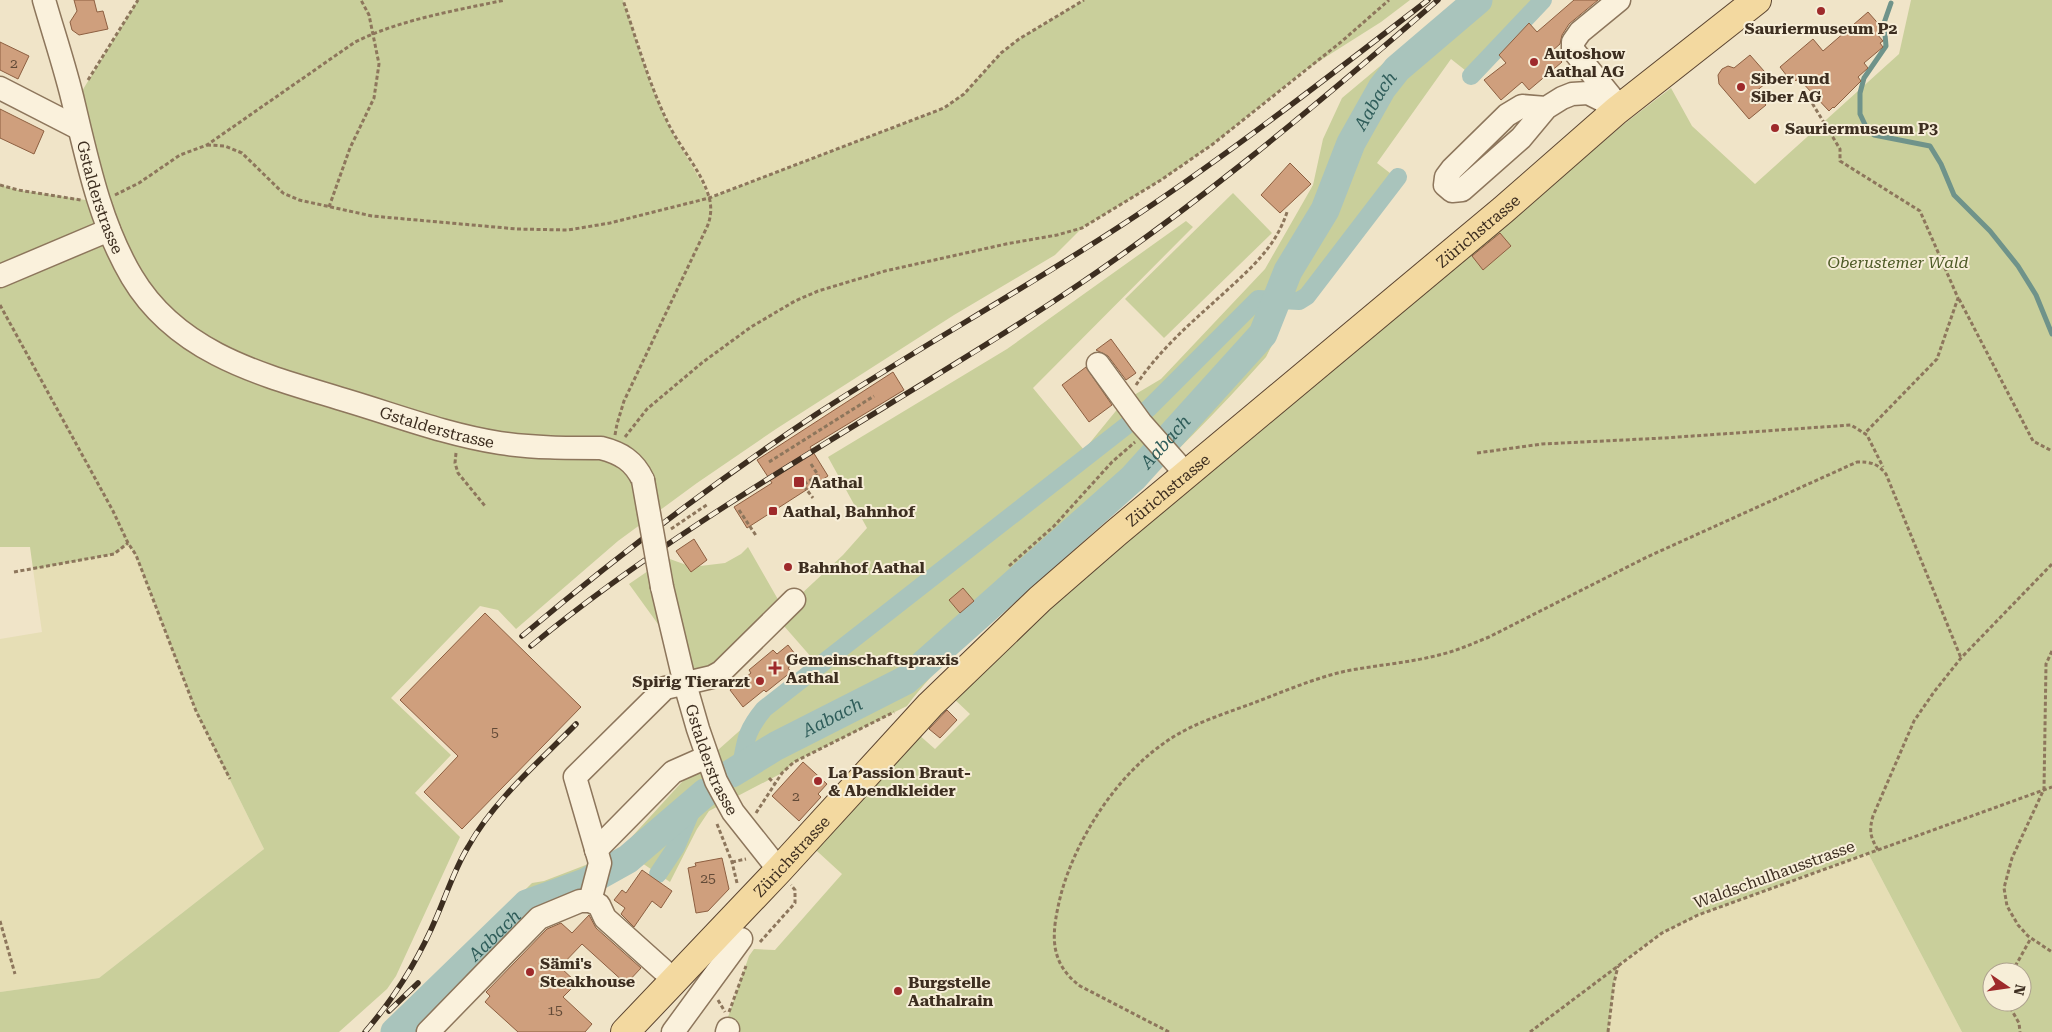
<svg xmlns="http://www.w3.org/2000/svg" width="2052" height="1032" font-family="'Roboto Serif',serif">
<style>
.farmland{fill:#e6deb5}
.green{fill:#c9cf9b;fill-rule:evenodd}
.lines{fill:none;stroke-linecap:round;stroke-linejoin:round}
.stream{stroke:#6f938a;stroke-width:5}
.canal{stroke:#a9c4bc;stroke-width:18}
.river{stroke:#a9c4bc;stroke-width:29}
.building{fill:#cf9f7d;stroke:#8d5f41}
.minor-casing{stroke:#8d765c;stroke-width:25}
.major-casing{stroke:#5b4430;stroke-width:30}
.path{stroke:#8d765c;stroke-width:3;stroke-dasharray:4 2.5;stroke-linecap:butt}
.minor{stroke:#faf1dc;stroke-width:22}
.major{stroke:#f3d9a0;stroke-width:28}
.rail-casing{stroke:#3d2e20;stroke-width:5.5}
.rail{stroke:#f7eed8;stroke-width:4;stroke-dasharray:11;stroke-linecap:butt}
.minor-bridge-casing{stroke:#8d765c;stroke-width:25;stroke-linecap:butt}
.minor-bridge{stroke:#faf1dc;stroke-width:22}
.poi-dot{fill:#9e2a2b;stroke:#f7eed8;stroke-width:2}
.labels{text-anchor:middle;stroke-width:4;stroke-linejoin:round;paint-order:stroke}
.number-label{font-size:14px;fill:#624a37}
.poi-label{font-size:16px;font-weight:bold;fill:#3d2e20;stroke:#f7eed8;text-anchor:start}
.street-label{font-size:16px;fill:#3d2e20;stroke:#f7eed8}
.park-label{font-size:16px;font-style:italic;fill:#4d5a26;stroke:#f7eed8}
.water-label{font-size:18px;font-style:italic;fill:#2f5d5a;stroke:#f7eed8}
</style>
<rect width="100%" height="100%" fill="#f0e4c8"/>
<g class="farmland">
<polygon points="623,0 1084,0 1019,39 1001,53 964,94 944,108 709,198 659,104"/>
<polygon points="128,543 136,555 196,711 264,849 99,978 0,992 0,639 42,632 33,569 113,554"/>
<polygon points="1868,853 1962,1032 1608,1032 1614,983 1618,965 1662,933 1698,915"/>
</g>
<g class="green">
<path d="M138 0H623C637 41 649 85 668 124 681 149 697 172 709 198L944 108 964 94 1001 53 1019 39 1084 0H1410L1381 22 1302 72 1213 144 1161 180 1082 228 1055 255 954 315 776 429 697 483 618 541 516 629 498 610 480 606 391 698 451 755 415 793 460 837 396 976 387 989 339 1032H0V992L99 978 264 849 196 711 136 555 128 544 114 554 33 569 30 547H0V185L18 190 99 202 74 104Z"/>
<path d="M1459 0H1549L1535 11 1475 78 1451 59 1377 163 1399 180 1312 296 1301 304H1287L1279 331 1266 357C1197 435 1121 505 1044 575 998 616 943 657 907 706L794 762 782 773 709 811 697 829 670 882 642 863 616 881 532 914 414 1032H381L532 883 544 881 617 853 681 783 764 709 819 666 777 618 685 684 676 649 629 584 667 558 692 567 725 563 741 554 748 547 784 610 843 555 867 528 828 457 1007 349 1186 221 1193 227 1033 388 1084 450 1124 401 1161 379 1265 269 1313 185 1323 139 1342 98Z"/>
<path d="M1911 0H2052V1032H1962L1868 853 1698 915 1662 933 1618 965 1614 983 1608 1032H730L728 1017 749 956 754 949 775 950 842 874 806 841 910 727 935 749 970 714 952 697 1120 545 1447 275 1624 124 1671 88 1692 126 1755 184 1899 54ZM1992 972H2022V1002H1992Z"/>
<polygon points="1233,193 1272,233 1164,338 1125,299"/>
</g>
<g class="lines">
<polyline class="stream" points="1891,3 1884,23 1886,46 1864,78 1860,93 1860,114 1868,131 1874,135 1930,146 1941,164 1954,195 1990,231 2018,266 2036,295 2052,334"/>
<g class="canal">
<polyline points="1471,76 1543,0"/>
<path d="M741 766C746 739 746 731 764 709L1149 408 1258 299 1299 301 1307 296 1398 177"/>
<polyline points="658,874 676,847 696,800"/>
</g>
<g class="river">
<path id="s1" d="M732 773 776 746 906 680 1133 478 1263 334 1288 271 1325 210 1351 143 1382 88 1397 69 1478 0"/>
<path id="s2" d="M395 1032 527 904 585 883 628 859 705 793"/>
</g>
</g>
<g class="building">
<polygon points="74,0 94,0 97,12 103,11 108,29 79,35 72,30 70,22 77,11"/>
<polygon points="1574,0 1598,0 1569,24 1562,35 1560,44 1552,51 1562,62 1529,90 1522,82 1501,100 1484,80 1506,63 1499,55 1529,23 1537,32"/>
<polygon points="1868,12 1883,29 1877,34 1883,41 1880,43 1883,47 1864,63 1868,68 1858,77 1861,81 1834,108 1833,107 1829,111 1798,78 1796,81 1793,78 1790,80 1780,67 1813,39 1823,51"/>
<polygon points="0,42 29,56 18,79 0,70"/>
<polygon points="1750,55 1771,79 1755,92 1766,105 1749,119 1719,84 1718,75 1722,69 1728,66 1734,68"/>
<polygon points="0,109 44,131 34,154 0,138"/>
<polygon points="1290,163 1311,184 1280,213 1261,195"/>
<polygon points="1500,233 1511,246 1483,270 1472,256"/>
<polygon points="1111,339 1136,373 1126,380 1108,356 1096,350"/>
<polygon points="1086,367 1112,405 1089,422 1062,385"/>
<polygon points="893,372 904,390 810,447 828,476 747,528 734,507 772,483 757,460"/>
<polygon points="694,539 707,560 691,572 676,551"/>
<polygon points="963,588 974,601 960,613 949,600"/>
<polygon points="485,613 581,707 462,829 424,792 458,756 400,700"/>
<polygon points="788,645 799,659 788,668 791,672 766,692 764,690 743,707 730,690 751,673 749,670 773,650 777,654"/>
<polygon points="947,710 957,720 940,738 929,729"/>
<polygon points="803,762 827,784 818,794 821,797 799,821 772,796"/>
<polygon points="722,858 729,889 708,911 696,913 688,868 696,866 695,863"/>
<polygon points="642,870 672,891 661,908 652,901 634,927 621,914 625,908 614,900 622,890 626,893"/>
<polygon points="589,915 596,928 641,968 626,984 582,944 560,967 577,983 563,997 592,1024 585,1032 518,1032 485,1002 490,996 486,992 547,929 561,923 572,933"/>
</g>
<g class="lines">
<defs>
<g id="minor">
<path id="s3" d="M44 0C54 35 66 70 74 105 88 164 101 225 132 277 179 356 267 376 348 401 398 416 448 435 500 443 533 448 568 448 601 448 621 453 634 461 643 480"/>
<polyline points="0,88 78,128"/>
<polyline points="1616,103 1573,50 1573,42 1580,32 1619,0"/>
<polyline points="1546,108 1522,106 1507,115 1452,169 1446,177 1445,185 1452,191 1462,190 1521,138 1546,108 1562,98 1572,94 1588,93 1602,100 1616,111"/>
<polyline points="0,276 109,230"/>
<polyline points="1098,364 1141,423 1187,475"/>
<path id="s4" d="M662 587 685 684 698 729 716 781 733 812 779 870"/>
<polyline points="596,850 673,772 707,757"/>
<polyline points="590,901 600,863 575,777 665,688 712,677 721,672 794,600"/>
<polyline points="428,1032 539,918 580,901 590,901 599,905 605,918 663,970"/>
<polyline points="673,1032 741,939"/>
<polyline points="727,1032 728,1029"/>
</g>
<g id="major">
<path id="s5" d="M625 1032 779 870 930 705 1040 599 1116 533 1503 210 1616 111 1757 0"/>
</g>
</defs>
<use href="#minor" class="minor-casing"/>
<use href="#major" class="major-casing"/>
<g class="path">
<polyline points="88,80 138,0"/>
<polyline points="1809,98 1840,149 1840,161 1920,211 1958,298 1937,359 1864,434"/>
<polyline points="207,145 225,146 242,153 283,193 299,200 372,216 517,229 568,230 610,223 709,198 944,108 964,94 1001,53 1019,39 1084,0"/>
<polyline points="0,185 18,190 81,200"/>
<path d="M115 195 139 183 180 155 207 145 355 42C402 19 454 11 505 0"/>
<polyline points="329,207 350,148 374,98 379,64 369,15 361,0"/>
<polyline points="1959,299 2033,441 2052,451"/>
<polyline points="0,305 113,511 128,543 136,555 196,711 230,779"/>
<path d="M1136 385C1160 349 1192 322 1224 293 1250 269 1276 247 1287 212"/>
<path d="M615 435 617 424 624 401 707 227C711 218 712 207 709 197 701 170 680 148 668 123 649 84 637 41 623 0"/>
<polyline points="625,437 647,409 703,362 751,327 795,301 818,291 885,271 1006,244 1057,235 1082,228 1161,180 1213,144 1341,42 1389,0"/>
<polyline points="456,453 455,463 458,473 485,506"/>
<polyline points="1477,453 1542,444 1664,438 1851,425 1867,435 1883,467"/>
<polyline points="769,462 874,396"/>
<polyline points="811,464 818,475 803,485 813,498"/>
<polyline points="739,510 757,537"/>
<polyline points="671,529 708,504"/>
<polyline points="1009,566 1054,526 1112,462 1135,442"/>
<polyline points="14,572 114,554 128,543"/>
<polyline points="2052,651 2046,664 2044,789 2012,858 2004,888 2007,906 2018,925 2028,936 2052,952"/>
<polyline points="769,778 775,784"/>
<polyline points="756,813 782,773 794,762 894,712"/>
<polyline points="717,824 732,862 737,883"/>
<path d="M1878 850C1870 837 1869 830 1873 816L1914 721 1934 692 1961 658 2052 564"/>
<polyline points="732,862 746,859"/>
<polyline points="0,921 15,974"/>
<polyline points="760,942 795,903 795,890 791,885"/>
<polyline points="2012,972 2031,938"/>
<polyline points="718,1000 725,1012"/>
<polyline points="2007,1002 2019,1023 2020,1032"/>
<polyline points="729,1012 746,966"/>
<path d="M1169 1032 1080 986C1047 961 1052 931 1061 894 1077 836 1119 772 1170 739 1196 722 1227 713 1256 702 1285 691 1315 678 1346 671 1377 665 1408 663 1439 655 1456 651 1472 644 1489 637L1647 557 1857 462C1871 462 1877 463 1886 474L1961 658"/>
<polyline points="1530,1032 1662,933 1698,915 2052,787"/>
<polyline points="1608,1032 1614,983 1618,966"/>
</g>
<use href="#minor" class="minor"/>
<use href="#major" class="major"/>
<defs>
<g id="rail">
<path d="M522 636C616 557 713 483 815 415 921 346 1032 285 1137 215 1237 148 1332 74 1428 0"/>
<path d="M531 646C690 515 873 419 1045 307 1185 216 1312 109 1438 0"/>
<polyline points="389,1011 418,983"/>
<path d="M365 1032C395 997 419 959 437 916 447 893 455 868 468 847 495 799 538 763 576 724"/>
</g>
</defs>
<use href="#rail" class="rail-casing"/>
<use href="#rail" class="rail"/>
<defs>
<polyline id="minor-bridge" points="643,480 662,587"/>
</defs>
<use href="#minor-bridge" class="minor-bridge-casing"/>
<use href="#minor-bridge" class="minor-bridge"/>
</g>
<g class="poi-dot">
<circle cx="1821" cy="11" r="5"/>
<circle cx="1534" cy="62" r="5"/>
<circle cx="1741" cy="87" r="5"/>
<circle cx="1775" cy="128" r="5"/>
<rect x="793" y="476" width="12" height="12" rx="2.5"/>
<rect x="768" y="506" width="10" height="10" rx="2.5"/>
<circle cx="788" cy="567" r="5"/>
<path d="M772.5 660.5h5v5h5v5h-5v5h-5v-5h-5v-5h5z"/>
<circle cx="760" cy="681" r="5"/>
<circle cx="818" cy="781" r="5"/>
<circle cx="530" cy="972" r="5"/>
<circle cx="898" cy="991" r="5"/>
</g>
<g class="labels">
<g class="number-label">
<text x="14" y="68">2</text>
<text x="495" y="737">5</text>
<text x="796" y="801">2</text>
<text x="708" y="883">25</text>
<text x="555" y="1015">15</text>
</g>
<g class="poi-label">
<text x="1821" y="34" text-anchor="middle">Sauriermuseum P2</text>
<text x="1544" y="59">Autoshow<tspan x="1544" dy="18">Aathal AG</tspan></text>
<text x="1751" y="84">Siber und<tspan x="1751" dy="18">Siber AG</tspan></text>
<text x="1785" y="134">Sauriermuseum P3</text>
<text x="810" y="488">Aathal</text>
<text x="783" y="517">Aathal, Bahnhof</text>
<text x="798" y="573">Bahnhof Aathal</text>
<text x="786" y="665">Gemeinschaftspraxis<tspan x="786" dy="18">Aathal</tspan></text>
<text x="750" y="687" text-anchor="end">Spirig Tierarzt</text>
<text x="828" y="778">La Passion Braut-<tspan x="828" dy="18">&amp; Abendkleider</tspan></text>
<text x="540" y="969">Sämi's<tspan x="540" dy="18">Steakhouse</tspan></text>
<text x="908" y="988">Burgstelle<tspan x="908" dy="18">Aathalrain</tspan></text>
</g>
<g class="street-label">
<text dy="6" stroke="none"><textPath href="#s3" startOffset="205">Gstalderstrasse</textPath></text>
<text dy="6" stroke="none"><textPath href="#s5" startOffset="1172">Zürichstrasse</textPath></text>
<text dy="6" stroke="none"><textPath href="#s3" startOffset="640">Gstalderstrasse</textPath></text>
<text dy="6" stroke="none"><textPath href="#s5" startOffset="768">Zürichstrasse</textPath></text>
<text dy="6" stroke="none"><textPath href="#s4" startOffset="180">Gstalderstrasse</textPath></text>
<text dy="6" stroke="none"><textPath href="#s5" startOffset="242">Zürichstrasse</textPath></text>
<text transform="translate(1774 874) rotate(-20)" y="6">Waldschulhausstrasse</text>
</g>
<g class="park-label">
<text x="1898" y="268">Oberustemer Wald</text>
</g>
<g class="water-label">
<text dy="6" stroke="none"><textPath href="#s1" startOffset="955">Aabach</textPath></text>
<text dy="6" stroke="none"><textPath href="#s1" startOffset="550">Aabach</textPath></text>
<text dy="6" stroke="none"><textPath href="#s1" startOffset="115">Aabach</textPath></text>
<text dy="6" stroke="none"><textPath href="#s2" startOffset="139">Aabach</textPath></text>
</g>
</g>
<g transform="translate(2007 987) rotate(103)"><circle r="24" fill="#f7eed8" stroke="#ada18e"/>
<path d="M0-4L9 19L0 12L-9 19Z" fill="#9e2a2b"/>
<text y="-8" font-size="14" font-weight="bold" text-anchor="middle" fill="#3d2e20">N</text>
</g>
</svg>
